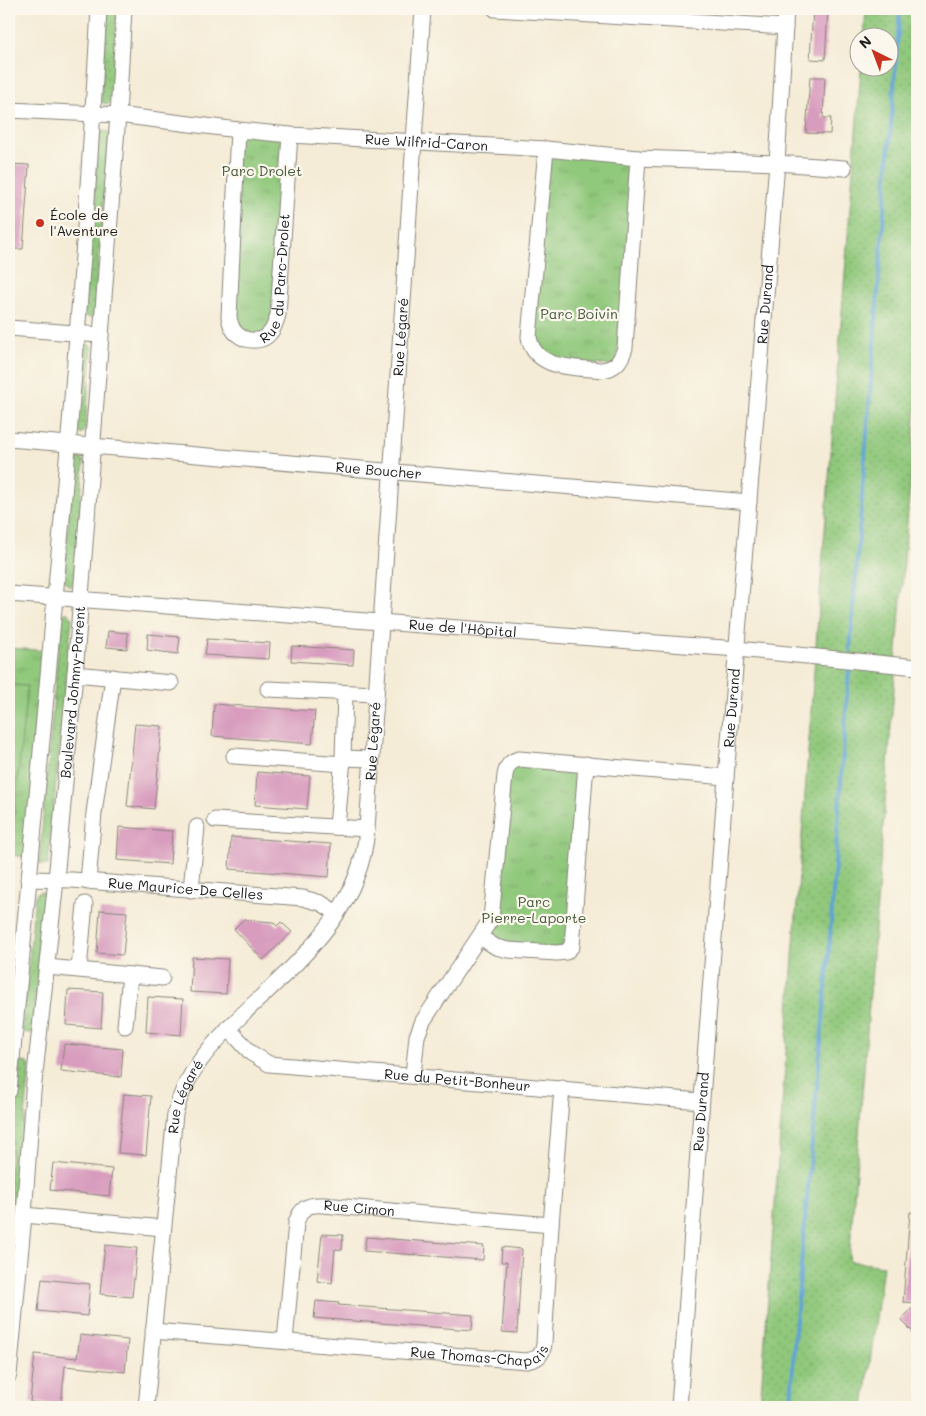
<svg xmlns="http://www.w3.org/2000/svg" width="926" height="1416" font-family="Mali,sans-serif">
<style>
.grass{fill:url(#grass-dots);stroke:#56724c}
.park{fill:url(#park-tufts);stroke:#56724c}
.pitch{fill:#90c87b;stroke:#56724c}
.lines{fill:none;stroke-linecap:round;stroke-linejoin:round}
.stream{stroke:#5ea2d3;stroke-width:4}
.building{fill:#d89cbe}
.minor-casing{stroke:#88847a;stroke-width:17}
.minor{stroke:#fff;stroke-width:15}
.poi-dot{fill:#c8321e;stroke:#fbf7ec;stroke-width:2}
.labels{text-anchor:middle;stroke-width:4.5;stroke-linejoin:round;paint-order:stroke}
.street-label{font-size:14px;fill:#1c1c1c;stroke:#fbf7ec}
.park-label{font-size:14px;fill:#45583d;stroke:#fbf7ec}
.poi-label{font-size:14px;fill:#1c1c1c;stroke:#fbf7ec;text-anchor:start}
</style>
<defs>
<pattern id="grass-dots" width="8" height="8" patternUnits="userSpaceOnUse" patternTransform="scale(1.25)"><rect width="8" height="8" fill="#90c87b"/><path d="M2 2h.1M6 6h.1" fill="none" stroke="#7cab6a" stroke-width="1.8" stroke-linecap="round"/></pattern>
<pattern id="park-tufts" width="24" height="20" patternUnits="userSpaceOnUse" patternTransform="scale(1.25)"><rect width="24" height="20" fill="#90c87b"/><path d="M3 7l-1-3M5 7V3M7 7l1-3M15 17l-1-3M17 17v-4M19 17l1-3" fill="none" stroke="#7cab6a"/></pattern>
</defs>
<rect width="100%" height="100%" fill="#fbf7ec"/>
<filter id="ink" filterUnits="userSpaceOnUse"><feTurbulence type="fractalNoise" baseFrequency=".02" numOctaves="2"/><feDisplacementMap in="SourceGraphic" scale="10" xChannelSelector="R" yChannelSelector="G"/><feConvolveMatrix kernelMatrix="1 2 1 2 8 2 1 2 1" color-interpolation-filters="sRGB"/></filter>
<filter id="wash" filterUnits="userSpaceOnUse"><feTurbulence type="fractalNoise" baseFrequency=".0096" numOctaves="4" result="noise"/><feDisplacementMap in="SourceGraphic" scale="20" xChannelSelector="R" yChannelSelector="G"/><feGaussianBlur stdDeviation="1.12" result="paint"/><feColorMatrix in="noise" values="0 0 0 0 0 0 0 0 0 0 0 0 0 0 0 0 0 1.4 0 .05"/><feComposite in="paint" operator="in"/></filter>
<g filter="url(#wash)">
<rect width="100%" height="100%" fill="#f5ecd7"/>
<g class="grass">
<polygon points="106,9 117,9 112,100 110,103 107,104 102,102 101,99"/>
<polygon points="866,9 917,9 917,395 849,1261 883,1266 864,1407 760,1407 815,657 861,68 888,68 888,38 864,37"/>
<polygon points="99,131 109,132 94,318 84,316"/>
<polygon points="84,344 89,344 92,348 85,431 80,434 75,429 82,347"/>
<polygon points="77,457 84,461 74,582 70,586 67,584 64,579 73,461"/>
<polygon points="65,613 68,613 72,617 48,865 39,864 61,617"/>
<polygon points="42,891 46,897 32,1033 22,1032 35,896 37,893"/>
<polygon points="22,1062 28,1063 30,1066 9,1286 9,1175 19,1064"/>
</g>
<g class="park">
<polygon points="238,130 290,135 278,315 262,339 232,327"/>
<polygon points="546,149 638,158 616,365 549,363 529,337"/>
<polygon points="9,648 50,651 30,857 9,855"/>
<polygon points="511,761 586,764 574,935 557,953 480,937 491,919"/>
</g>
<polygon class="pitch" points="9,685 27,686 11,845 9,845"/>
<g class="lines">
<g class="stream">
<polyline points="850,650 900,9"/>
<polyline points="791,1407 794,1343 828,964 849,670"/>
</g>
</g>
<g id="blocks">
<g class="building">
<polygon points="813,9 828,9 825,60 810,59"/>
<polygon points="810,77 825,77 823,118 831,118 830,134 806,133"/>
<polygon points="9,164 29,165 23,249 9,249"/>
<polygon points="108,631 128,633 127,649 106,647"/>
<polygon points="148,634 180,637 178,654 147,650"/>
<polygon points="207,639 270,643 269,659 205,655"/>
<polygon points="292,646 354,650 353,665 291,661"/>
<polygon points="214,704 315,711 312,744 212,736"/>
<polygon points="135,724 162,726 154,809 127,806"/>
<polygon points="257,772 310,776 307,809 255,805"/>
<polygon points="119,827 172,831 170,864 117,860"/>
<polygon points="231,837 331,844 329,877 229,869"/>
<polygon points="100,910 127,912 123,955 97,953"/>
<polygon points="245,918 247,920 273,922 277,926 281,922 292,932 263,960 234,929"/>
<polygon points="192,957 228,959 226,994 190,992"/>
<polygon points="68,990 103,992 101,1028 66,1025"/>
<polygon points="148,997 183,999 181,1035 146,1032"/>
<polygon points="64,1044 123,1049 121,1077 61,1071"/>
<polygon points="124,1094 151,1096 146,1155 118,1153"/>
<polygon points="53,1163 112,1169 109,1196 50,1190"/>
<polygon points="910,1212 917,1213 917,1303 903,1302"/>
<polygon points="322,1234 343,1235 342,1250 335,1249 332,1283 317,1281"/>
<polygon points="366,1237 484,1246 483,1260 364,1251"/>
<polygon points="105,1245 137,1248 132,1297 100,1294"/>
<polygon points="502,1247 522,1249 517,1333 502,1332 507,1262 501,1262"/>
<polygon points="42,1279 90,1284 87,1316 38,1311"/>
<polygon points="316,1301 339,1303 338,1305 473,1315 472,1330 314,1318"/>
<polygon points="917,1303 917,1336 901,1320"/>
<polygon points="80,1335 128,1340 125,1372 65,1366 61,1405 30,1402 35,1354 77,1358"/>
</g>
</g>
</g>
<g filter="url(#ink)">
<use href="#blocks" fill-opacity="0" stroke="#88847a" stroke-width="1"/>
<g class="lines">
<defs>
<g id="minor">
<polyline points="495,9 785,27"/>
<path id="s1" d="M9 110 118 115 238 130 290 135 546 149 638 158 777 163 844 168"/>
<path id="s2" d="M238 130 229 317C230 323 232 330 237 334 246 342 262 343 270 333 274 329 276 321 278 315L290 135"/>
<path d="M546 149 529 337C534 370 575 367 601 370 615 369 621 361 625 348L638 158"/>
<polyline points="9,328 100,335"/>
<path id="s3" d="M9 439 749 502"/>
<path id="s4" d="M9 594 737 649 917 667"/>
<polyline points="75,674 171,683"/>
<polyline points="268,689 376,694"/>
<polyline points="234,756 343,764"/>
<polyline points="343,758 371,759"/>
<polyline points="215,820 367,829"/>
<polyline points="337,827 343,758 345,693"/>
<path id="s5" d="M28 879 72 880 303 898 321 903 337 913"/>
<polyline points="88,882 94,813 113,677"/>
<polyline points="191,890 197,827"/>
<polyline points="480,937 496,947 508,950 557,953 566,952 572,946 586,764"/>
<polyline points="47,967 162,978"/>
<polyline points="79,969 85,904"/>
<polyline points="125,1026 130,975"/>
<path id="s6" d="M228 1028 251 1053 269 1064 700 1101"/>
<path d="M413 1075 417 1036 423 1021 491 919 505 775C507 766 509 762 519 759L726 777"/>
<path d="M9 1091C43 731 79 370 99 9"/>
<polyline points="24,1215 163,1228"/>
<path id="s7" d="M153 1331 526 1361C538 1359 543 1355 544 1343L551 1225 562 1088"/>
<path id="s8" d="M285 1341 296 1223C301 1208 307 1204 323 1205L551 1225"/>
<path id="s9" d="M9 1375 24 1215 33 1092 56 880 75 674 118 115 124 9"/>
<path id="s10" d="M146 1407 175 1114C186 1070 213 1043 245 1012 300 960 361 910 367 829L423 9"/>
<path id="s11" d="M679 1407 726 777 777 163 786 9"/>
</g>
</defs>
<use href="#minor" class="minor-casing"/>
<use href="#minor" class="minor"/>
</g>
</g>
<circle class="poi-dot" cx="40" cy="223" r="5"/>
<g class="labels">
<g class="street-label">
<text dy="5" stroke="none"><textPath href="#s1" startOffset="419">Rue Wilfrid-Caron</textPath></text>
<text dy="5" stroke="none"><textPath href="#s2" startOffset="298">Rue du Parc-Drolet</textPath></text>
<text dy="5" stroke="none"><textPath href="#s11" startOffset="1106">Rue Durand</textPath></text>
<text dy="5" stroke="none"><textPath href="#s10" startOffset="1139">Rue Légaré</textPath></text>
<text dy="5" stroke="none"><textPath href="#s3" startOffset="371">Rue Boucher</textPath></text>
<text dy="5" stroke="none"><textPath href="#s4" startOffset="455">Rue de l'Hôpital</textPath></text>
<text dy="5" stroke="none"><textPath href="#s9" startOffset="686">Boulevard Johnny-Parent</textPath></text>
<text dy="5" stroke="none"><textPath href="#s11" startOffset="701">Rue Durand</textPath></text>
<text dy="5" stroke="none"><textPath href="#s10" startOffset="734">Rue Légaré</textPath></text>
<text dy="5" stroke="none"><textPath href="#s5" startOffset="158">Rue Maurice-De Celles</textPath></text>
<text dy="5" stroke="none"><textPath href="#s6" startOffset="244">Rue du Petit-Bonheur</textPath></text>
<text dy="5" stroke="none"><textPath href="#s10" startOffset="314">Rue Légaré</textPath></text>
<text dy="5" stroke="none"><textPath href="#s11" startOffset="296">Rue Durand</textPath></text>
<text dy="5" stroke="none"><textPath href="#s8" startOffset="191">Rue Cimon</textPath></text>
<text dy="5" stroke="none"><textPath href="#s7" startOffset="329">Rue Thomas-Chapais</textPath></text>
</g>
<g class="park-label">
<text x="262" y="176">Parc Drolet</text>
<text x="579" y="319">Parc Boivin</text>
<text x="534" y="907">Parc<tspan x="534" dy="16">Pierre-Laporte</tspan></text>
</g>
<g class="poi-label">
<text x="50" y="220">École de<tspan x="50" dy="16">l'Aventure</tspan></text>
</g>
</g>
<rect width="926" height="1416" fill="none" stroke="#fbf7ec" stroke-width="30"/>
<g transform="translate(874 52) rotate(318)"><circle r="24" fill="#fbf7ec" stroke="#a29f99"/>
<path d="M0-4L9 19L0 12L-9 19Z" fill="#c8321e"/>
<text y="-8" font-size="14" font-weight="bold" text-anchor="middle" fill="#1c1c1c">N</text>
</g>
</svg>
